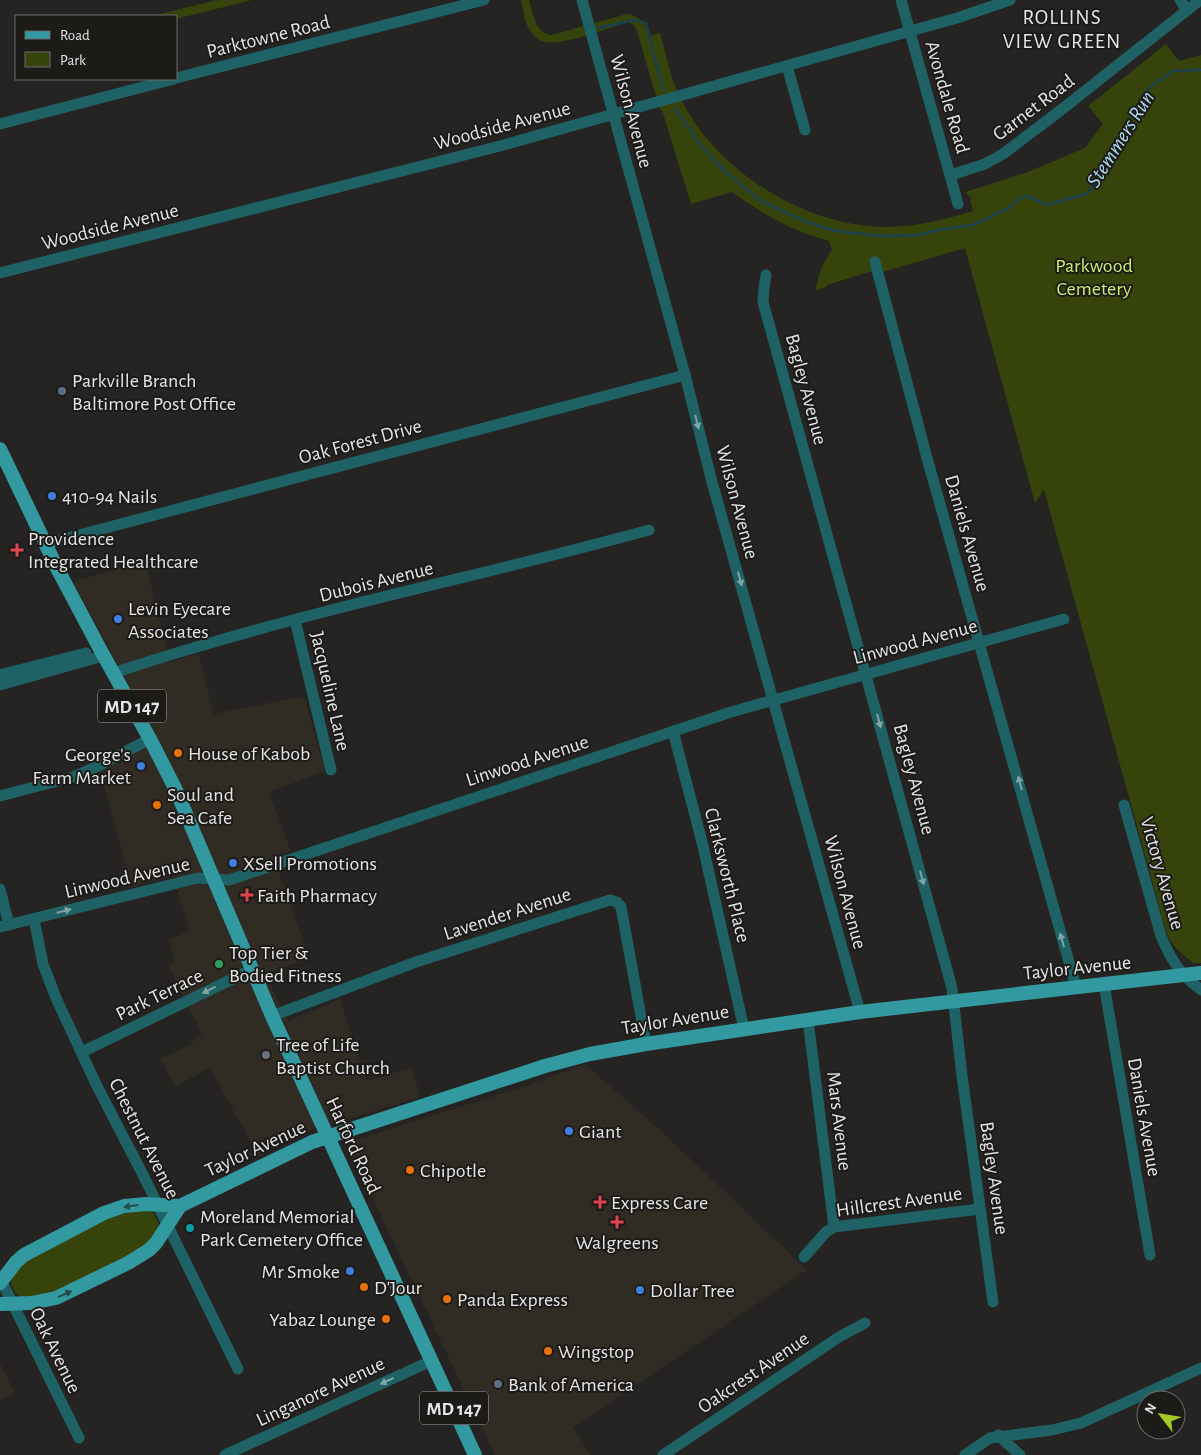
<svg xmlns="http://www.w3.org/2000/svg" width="1201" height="1455" font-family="'Alegreya Sans',sans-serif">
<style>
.built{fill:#302b23}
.green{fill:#36430b}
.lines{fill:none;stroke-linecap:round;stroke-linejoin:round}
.stream{stroke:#1b404e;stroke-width:2.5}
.minor{stroke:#1f6265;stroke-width:11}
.major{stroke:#31999f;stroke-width:14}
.oneway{fill:#82a4a4}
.oneway2{fill:#244d4e}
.service-dot{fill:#5c6f8a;stroke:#1c1b18;stroke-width:2}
.shop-dot{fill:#3f7fe0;stroke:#1c1b18;stroke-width:2}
.health-dot{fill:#e0444e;stroke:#1c1b18;stroke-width:2}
.food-dot{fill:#e8710a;stroke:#1c1b18;stroke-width:2}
.leisure-dot{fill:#2e9e5b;stroke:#1c1b18;stroke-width:2}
.worship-dot{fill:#6b7280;stroke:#1c1b18;stroke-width:2}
.culture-dot{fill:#0f9aa8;stroke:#1c1b18;stroke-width:2}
.labels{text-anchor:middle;stroke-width:4;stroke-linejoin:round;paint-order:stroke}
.shield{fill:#1c1b18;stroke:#a9a8a7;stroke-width:1}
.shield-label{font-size:19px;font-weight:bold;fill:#e6e5e4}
.street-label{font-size:20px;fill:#e6e5e4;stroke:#1c1b18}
.park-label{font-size:20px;fill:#cbed75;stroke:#1c1b18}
.poi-label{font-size:20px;fill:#e6e5e4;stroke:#1c1b18;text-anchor:start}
.neighbourhood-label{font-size:21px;letter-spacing:1px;fill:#e6e5e4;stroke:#1c1b18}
.water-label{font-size:21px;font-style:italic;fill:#acdff5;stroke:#1c1b18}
</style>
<rect width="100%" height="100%" fill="#262422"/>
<g class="built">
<polygon points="145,560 170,662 199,653 213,714 304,696 325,771 269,792 291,851 274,858 309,958 265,974 288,1021 340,999 367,1081 411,1068 421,1097 300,1133 258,1155 210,1068 175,1086 160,1059 193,1043 193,1040 202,1034 168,965 175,961 168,940 190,931 173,876 132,887 100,772 159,740 73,582"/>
<polygon points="585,1064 660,1130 807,1270 573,1427 591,1455 495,1455 353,1157 353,1149 356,1140 528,1085"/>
<polygon points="0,1363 15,1393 0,1401"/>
</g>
<g class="green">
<polygon points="217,0 252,0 176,19 176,16 152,16"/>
<path d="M521 0H529C533 13 535 33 551 35L627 14C640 15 645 24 650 36L660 33C665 51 669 71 676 88 708 166 801 226 884 227 915 227 944 220 973 211L970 200 972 199 965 192 1025 173 1085 148 1103 124 1088 106 1166 44 1179 61 1201 55V963H1193C1180 952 1172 947 1166 931L1044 490 1035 503 965 248 883 272 882 268 827 285V287L816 290C818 275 823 262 832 250L829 241C793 231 762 214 732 192L691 204 662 110H660L637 31 634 25 628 22C608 28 563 46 544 42 539 41 535 37 532 33 525 25 523 11 521 0Z"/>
<path d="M148 1209 154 1214 159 1225 157 1232 145 1249 60 1293 21 1297C6 1287 11 1276 18 1263L121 1211Z"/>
</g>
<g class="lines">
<g class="stream">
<polyline points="598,28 635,20 646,23 663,90"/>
<polyline points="675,108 701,146 712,158 728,174 761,201 804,221 836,231 880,236 918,235 943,229 973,225 1009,208 1020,198 1027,196 1047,205 1088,193 1106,165 1128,121 1149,88 1173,71 1201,70"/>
</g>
<g class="minor">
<polyline points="582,0 685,375 712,482 860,1012"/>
<polyline points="901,0 958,204"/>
<polyline points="1180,0 1187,10"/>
<polyline points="787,66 805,130"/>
<polyline points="176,78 484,0"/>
<polyline points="0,124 174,79"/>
<polyline points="951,175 985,164 1003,154 1061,110 1200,0"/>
<polyline points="875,262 927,458 1076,987"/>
<polyline points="0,273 500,146 957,18 1010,0"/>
<polyline points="766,275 764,288 763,302 952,988 962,1076 993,1302"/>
<polyline points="45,544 685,375"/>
<polyline points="295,620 331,770"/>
<path d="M113 673C142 664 171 654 200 646 348 602 500 571 649 530"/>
<polyline points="0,675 86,653"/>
<polyline points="0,685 103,656"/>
<polyline points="673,731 702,842 744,1029"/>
<polyline points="0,796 73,777 98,766 150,739"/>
<path d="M1124 805 1161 936C1171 960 1180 974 1201 990"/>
<polyline points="0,889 9,925"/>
<polyline points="34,919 43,964 56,998 96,1084 143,1175 238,1369"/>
<polyline points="0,927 198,878 229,880 731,712 1064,619"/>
<polyline points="1104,984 1150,1255"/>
<polyline points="272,1016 416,962 610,900 617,902 621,907 646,1044"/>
<polyline points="808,1020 834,1227"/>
<polyline points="82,1052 253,969"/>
<polyline points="804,1257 826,1232 834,1227 980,1209"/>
<polyline points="0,1278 79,1438"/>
<polyline points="998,1435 1020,1455"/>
<polyline points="225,1455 431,1361"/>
<polyline points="663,1455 839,1337 865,1323"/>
<polyline points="965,1455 990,1438 1052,1430 1081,1423 1201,1368"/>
</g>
<g class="major">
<polyline points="0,449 57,568 100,649 150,739 175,788 272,1016 475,1455"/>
<polyline points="0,1283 16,1262 24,1255 104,1213 124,1206 146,1204 180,1206 312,1142 545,1066 590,1054 646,1044 860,1012 1201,973"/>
<polyline points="0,1304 31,1303 56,1298 128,1263 149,1250 156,1243 180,1206"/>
</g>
</g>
<defs><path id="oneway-solid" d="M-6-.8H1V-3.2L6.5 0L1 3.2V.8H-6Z" transform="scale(1.25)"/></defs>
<g class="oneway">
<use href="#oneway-solid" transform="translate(697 422) rotate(76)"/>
<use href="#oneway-solid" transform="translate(740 579) rotate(74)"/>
<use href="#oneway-solid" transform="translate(879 721) rotate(75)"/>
<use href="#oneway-solid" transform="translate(1020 783) rotate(-105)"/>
<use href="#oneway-solid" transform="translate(922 878) rotate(75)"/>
<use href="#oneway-solid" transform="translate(64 911) rotate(-14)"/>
<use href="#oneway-solid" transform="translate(1062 940) rotate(-106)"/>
<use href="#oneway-solid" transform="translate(209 990) rotate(154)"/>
<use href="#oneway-solid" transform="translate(387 1381) rotate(155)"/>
</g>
<g class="oneway2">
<use href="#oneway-solid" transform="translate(131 1206) rotate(172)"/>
<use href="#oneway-solid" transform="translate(65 1294) rotate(-24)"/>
</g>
<g class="service-dot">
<circle cx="62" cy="391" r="5"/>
<circle cx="498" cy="1384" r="5"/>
</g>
<g class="shop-dot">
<circle cx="52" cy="496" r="5"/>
<circle cx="118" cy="619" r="5"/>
<circle cx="141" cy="766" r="5"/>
<circle cx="233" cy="863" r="5"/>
<circle cx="569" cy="1131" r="5"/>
<circle cx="350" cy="1271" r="5"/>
<circle cx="640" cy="1290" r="5"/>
</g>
<g class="health-dot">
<path d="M14.5 542.5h5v5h5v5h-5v5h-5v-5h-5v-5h5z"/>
<path d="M244.5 887.5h5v5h5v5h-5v5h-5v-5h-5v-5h5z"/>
<path d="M597.5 1194.5h5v5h5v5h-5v5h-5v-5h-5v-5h5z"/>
<path d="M614.5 1214.5h5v5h5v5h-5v5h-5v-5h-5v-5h5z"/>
</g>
<g class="food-dot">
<circle cx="178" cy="753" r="5"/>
<circle cx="157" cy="805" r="5"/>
<circle cx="410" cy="1170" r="5"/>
<circle cx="364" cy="1287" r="5"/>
<circle cx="447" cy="1299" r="5"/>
<circle cx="386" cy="1319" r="5"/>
<circle cx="548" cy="1351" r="5"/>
</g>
<circle class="leisure-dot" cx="219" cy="964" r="5"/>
<circle class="worship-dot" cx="266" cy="1055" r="5"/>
<circle class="culture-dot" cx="190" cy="1228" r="5"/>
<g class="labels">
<g class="shield">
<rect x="98" y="689.5" width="68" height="33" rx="4"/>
<rect x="420" y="1391.5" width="68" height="33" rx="4"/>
</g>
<g class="shield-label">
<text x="132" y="713">MD 147</text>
<text x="454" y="1415">MD 147</text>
</g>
<g class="street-label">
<text transform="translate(268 36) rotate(-14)" y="7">Parktowne Road</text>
<text transform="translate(948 97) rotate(74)" y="7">Avondale Road</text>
<text transform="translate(1033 107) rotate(-37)" y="7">Garnet Road</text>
<text transform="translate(632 111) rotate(75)" y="7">Wilson Avenue</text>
<text transform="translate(502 125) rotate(-15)" y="7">Woodside Avenue</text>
<text transform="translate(110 226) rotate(-14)" y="7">Woodside Avenue</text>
<text transform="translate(807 389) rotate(75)" y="7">Bagley Avenue</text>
<text transform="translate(360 441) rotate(-15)" y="7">Oak Forest Drive</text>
<text transform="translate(738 502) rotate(75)" y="7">Wilson Avenue</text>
<text transform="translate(968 533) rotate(74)" y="7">Daniels Avenue</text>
<text transform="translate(376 581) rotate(-14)" y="7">Dubois Avenue</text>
<text transform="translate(915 641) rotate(-15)" y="7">Linwood Avenue</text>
<text transform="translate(331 691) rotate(77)" y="7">Jacqueline Lane</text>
<text transform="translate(527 760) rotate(-18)" y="7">Linwood Avenue</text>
<text transform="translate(915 779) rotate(75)" y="7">Bagley Avenue</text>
<text transform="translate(1163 873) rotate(74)" y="7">Victory Avenue</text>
<text transform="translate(728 875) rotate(76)" y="7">Clarksworth Place</text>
<text transform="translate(127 877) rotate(-13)" y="7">Linwood Avenue</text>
<text transform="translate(846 892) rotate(75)" y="7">Wilson Avenue</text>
<text transform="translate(507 913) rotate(-18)" y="7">Lavender Avenue</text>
<text transform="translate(1077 967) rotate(-6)" y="7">Taylor Avenue</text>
<text transform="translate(159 994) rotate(-26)" y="7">Park Terrace</text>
<text transform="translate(675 1019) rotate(-9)" y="7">Taylor Avenue</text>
<text transform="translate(1145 1117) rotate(80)" y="7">Daniels Avenue</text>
<text transform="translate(840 1121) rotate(83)" y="7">Mars Avenue</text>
<text transform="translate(145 1138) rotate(63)" y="7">Chestnut Avenue</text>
<text transform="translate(354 1145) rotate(65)" y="7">Harford Road</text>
<text transform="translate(255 1148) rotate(-25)" y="7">Taylor Avenue</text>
<text transform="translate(995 1178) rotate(82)" y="7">Bagley Avenue</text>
<text transform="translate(899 1201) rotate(-8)" y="7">Hillcrest Avenue</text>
<text transform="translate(56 1350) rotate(64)" y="7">Oak Avenue</text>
<text transform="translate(753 1372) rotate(-34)" y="7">Oakcrest Avenue</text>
<text transform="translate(320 1391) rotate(-25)" y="7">Linganore Avenue</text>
</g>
<g class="park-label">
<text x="1094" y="272">Parkwood<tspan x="1094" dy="23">Cemetery</tspan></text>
</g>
<g class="poi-label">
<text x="72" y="387">Parkville Branch<tspan x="72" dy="23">Baltimore Post Office</tspan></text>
<text x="62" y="503">410-94 Nails</text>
<text x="28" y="545">Providence<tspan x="28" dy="23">Integrated Healthcare</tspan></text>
<text x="128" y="615">Levin Eyecare<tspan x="128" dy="23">Associates</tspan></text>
<text x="188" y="760">House of Kabob</text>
<text x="131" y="761" text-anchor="end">George's<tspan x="131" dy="23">Farm Market</tspan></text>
<text x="167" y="801">Soul and<tspan x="167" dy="23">Sea Cafe</tspan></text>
<text x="243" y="870">XSell Promotions</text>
<text x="257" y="902">Faith Pharmacy</text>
<text x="229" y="959">Top Tier &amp;<tspan x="229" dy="23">Bodied Fitness</tspan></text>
<text x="276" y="1051">Tree of Life<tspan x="276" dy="23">Baptist Church</tspan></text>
<text x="579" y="1138">Giant</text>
<text x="420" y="1177">Chipotle</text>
<text x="611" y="1209">Express Care</text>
<text x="200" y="1223">Moreland Memorial<tspan x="200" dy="23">Park Cemetery Office</tspan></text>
<text x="617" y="1249" text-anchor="middle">Walgreens</text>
<text x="340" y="1278" text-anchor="end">Mr Smoke</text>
<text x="374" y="1294">D'Jour</text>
<text x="650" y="1297">Dollar Tree</text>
<text x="457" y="1306">Panda Express</text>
<text x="376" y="1326" text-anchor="end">Yabaz Lounge</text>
<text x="558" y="1358">Wingstop</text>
<text x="508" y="1391">Bank of America</text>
</g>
<g class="neighbourhood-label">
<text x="1062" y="24">ROLLINS<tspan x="1062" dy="24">VIEW GREEN</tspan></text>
</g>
<g class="water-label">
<text transform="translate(1120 139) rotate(-58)" y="7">Stemmers Run</text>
</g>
</g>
<rect x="15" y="15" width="162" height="65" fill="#1c1b18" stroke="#6d6c6a"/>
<rect x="25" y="31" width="25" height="8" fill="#31999f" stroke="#6d6c6a"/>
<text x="60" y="40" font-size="15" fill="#e6e5e4">Road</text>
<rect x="25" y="52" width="25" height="15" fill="#36430b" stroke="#6d6c6a"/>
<text x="60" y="65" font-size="15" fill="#e6e5e4">Park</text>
<g transform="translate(1161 1415) rotate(301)"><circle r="24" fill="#1c1b18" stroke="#6d6c6a"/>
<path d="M0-4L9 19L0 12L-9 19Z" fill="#a3c926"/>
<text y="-8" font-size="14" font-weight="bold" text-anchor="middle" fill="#e6e5e4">N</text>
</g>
</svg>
